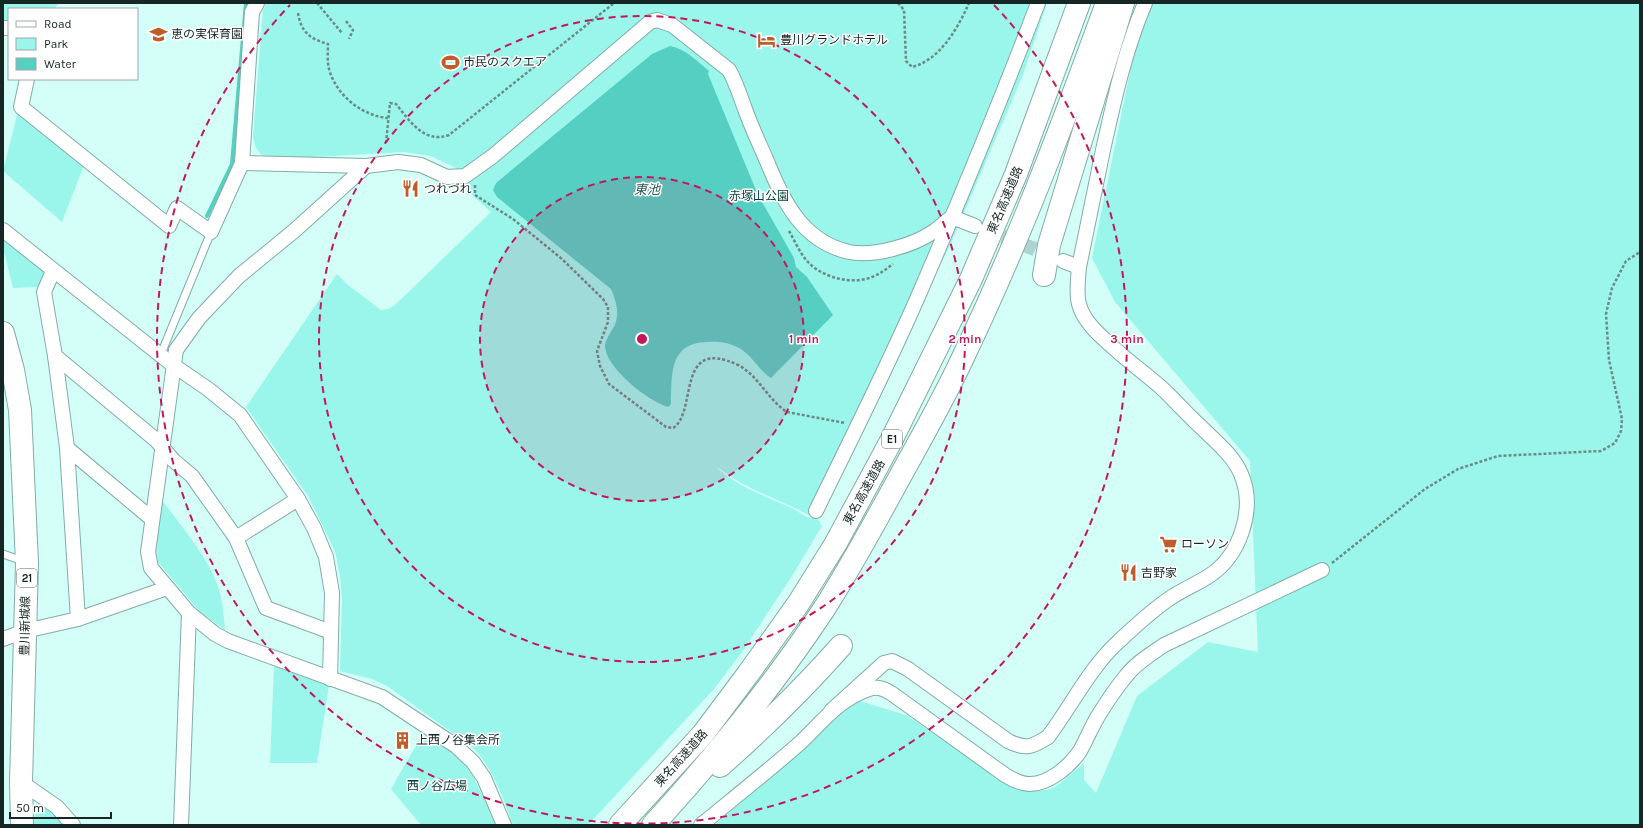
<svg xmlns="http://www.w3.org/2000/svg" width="1643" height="828" font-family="Karla,'Noto Sans JP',sans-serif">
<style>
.green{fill:#9af6ea}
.water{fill:#55cfc1}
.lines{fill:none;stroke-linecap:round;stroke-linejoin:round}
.stream{stroke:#55cfc1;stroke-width:4}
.minor-tunnel{stroke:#add4ce;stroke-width:14;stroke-dasharray:14 7;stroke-linecap:butt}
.service-casing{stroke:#82aca6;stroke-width:9}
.minor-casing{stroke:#82aca6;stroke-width:16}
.primary-casing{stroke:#82aca6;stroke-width:24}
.motorway-casing{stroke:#82aca6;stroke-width:24}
.path{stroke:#6c8a86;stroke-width:2.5;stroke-dasharray:3 2;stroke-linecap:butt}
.service{stroke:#fff;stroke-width:7}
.minor{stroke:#fff;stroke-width:14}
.primary{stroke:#fff;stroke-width:22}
.motorway{stroke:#fff;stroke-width:22}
.ring{fill:none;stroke:#c2185b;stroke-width:2;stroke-dasharray:7 5}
.labels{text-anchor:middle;stroke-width:3;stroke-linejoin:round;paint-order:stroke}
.shield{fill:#fff;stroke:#5b6766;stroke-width:1}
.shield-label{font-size:11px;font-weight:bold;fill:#152624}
.poi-label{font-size:12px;fill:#152624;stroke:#fff;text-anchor:start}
.park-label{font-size:12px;fill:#003b36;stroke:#fff}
.street-label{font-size:12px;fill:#152624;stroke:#fff}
.water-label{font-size:13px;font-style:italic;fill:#255953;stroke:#fff}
.centre{fill:#c2185b;stroke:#fff;stroke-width:2}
.ring-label{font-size:12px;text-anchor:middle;font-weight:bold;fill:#c2185b;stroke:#fff;stroke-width:3;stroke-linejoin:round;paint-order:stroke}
</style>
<rect width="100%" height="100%" fill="#d3fff8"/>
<g class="green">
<polygon points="3,3 59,3 54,9 9,9 9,22 3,22"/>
<path d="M266 3H1047L1023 75 952 241 814 518C790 504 765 496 741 483 732 478 724 471 715 466 737 487 765 496 792 508 802 513 804 519 817 518L822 526 792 576 742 652 714 689 588 825H513C502 797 494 768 471 746L387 686 372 679 340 671 342 600 340 576 335 551 308 496 246 407 337 274 348 285 381 310 388 309 395 305 491 212 461 185 456 168 431 156 404 152 278 159C260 158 256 152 253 136L263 10Z"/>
<path d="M1153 3H1640V825H715L856 700 906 715 1000 778C1016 786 1034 795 1053 788 1061 784 1076 769 1084 763V780L1096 793 1137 696 1208 642 1258 652 1250 461 1115 302 1092 258 1134 52Z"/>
<polygon points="18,111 84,165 62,222 3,171"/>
<polygon points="3,236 42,267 44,275 39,287 13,288 3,248"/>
<path d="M162 500C183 529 213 562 221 597 223 608 224 619 225 630L200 612 158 562 156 547Z"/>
<polygon points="274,666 329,685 317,763 270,763"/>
<path d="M422 735C438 743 454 752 467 764L497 825H421L391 789Z"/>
<polygon points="41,803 53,811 65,825 34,825 35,807"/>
</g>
<path class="water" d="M670 46C686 49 698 62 709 71L708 74 758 195 794 258 796 267 807 277 833 315 771 378C758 370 752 354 737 347 728 342 717 341 707 342 669 343 672 374 671 404L668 407C648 401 607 369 605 347 605 341 609 335 612 330 621 317 617 303 611 289L497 197 493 190 496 183 652 54Z"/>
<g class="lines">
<polyline class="stream" points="207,216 232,164 246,3"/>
<polyline class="minor-tunnel" points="983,229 1055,257"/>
<defs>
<g id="service">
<polyline points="161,354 211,232"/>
<polyline points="3,554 23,561"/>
</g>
<g id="minor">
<polyline points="3,28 9,28"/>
<polyline points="27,79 21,107 169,226 177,208 211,232 242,163 252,12 257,3"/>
<path d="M242 163 366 166 398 162 421 165 447 177 465 176 493 156 650 22 657 20 672 25 729 70C736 82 740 96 745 109 751 126 759 143 766 159 783 200 801 241 849 252 873 257 912 246 933 232 939 228 945 222 952 217L975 226"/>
<polyline points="366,166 294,231 239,276 199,318 176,350 148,552 151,568 189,613 215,634 228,641 382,697 456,746 473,762 484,778 504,825"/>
<polyline points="3,230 173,365 208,389 240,415 298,499 314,528 326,557 332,593 330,679"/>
<polyline points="1063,261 1079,267"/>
<polyline points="53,271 44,292 55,356 67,448 78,619"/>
<polyline points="55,356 156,440 173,460 192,476 236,538 266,608 331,632"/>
<polyline points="67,448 152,519"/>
<path d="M816 511C851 439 888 366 920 292 961 197 1001 100 1038 3"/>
<polyline points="236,538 298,499"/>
<polyline points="3,639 25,631 78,619 167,588"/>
<path d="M831 711 884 663 892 661 908 669 1008 741C1026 750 1032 747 1048 737 1072 705 1089 669 1118 642 1133 628 1149 613 1166 601 1179 591 1195 585 1209 576 1240 556 1256 509 1241 474 1233 455 1216 442 1201 427 1189 416 1178 404 1166 392 1152 379 1137 368 1123 356 1108 342 1084 325 1079 304 1076 293 1078 279 1079 267 1087 228 1095 189 1103 150 1114 100 1125 50 1145 3"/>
<polyline points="21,782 57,807 73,825"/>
<polyline points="181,825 189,613"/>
<path d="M701 825C734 798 768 771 800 743 821 723 840 698 869 689 878 686 884 689 891 693L1005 775C1013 780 1021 784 1030 784 1049 784 1070 766 1080 751 1087 739 1092 725 1100 713 1108 700 1117 687 1126 676 1136 663 1151 654 1164 645L1322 570"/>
</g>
<polyline id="primary" points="3,333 13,370 20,410 27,563 21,782 22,825"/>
<g id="motorway">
<polyline points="1044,275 1049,245 1123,3"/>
<path d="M720 766C763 728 803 689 841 646"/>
<polyline points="620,825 703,734 748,674 798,604 836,543 891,441 971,279 1016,174 1079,3"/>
<path d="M653 825C715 757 773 686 824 609 852 565 877 519 902 473 924 433 947 393 966 351 1020 238 1064 121 1107 3"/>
</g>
</defs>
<use href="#service" class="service-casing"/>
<use href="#minor" class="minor-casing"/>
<use href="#primary" class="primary-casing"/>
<use href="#motorway" class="motorway-casing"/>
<g class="path">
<polyline points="317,3 342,33"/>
<path d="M898 3 904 10 906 61 912 67C940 60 958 28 969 3"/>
<path d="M298 13C301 32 310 39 328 44 328 52 327 61 329 69 336 95 362 116 388 118"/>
<polyline points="346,21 353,30 349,39"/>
<path d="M386 143 390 103 396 104C410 121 424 144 449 135L614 3"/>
<path d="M475 185V195L513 219 562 259 603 299 608 307V322L597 351 600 366 609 384 666 427 673 428C698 413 675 335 738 365 758 375 768 400 787 412L845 423"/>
<path d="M789 231C795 241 800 254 808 262 823 278 852 285 872 277 880 274 886 269 893 264"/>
<polyline points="1332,563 1425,489 1458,469 1498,456 1601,451 1615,443 1621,431 1622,419 1609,360 1606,314 1612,288 1626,261 1640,252"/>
</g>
<use href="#service" class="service"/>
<use href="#minor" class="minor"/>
<use href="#primary" class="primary"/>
<use href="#motorway" class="motorway"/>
</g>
<circle cx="642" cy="339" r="162" fill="#c2185b" fill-opacity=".12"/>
<g class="ring">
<circle cx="642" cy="339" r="162"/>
<circle cx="642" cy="339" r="323"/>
<path d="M994 5A485 485 0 1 1 290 5"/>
</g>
<defs>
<symbol id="school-bare" viewBox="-9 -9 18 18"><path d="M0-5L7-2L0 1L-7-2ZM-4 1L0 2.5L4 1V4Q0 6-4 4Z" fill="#c05c28" stroke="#fff" stroke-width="2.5" paint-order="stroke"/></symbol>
<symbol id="hotel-bare" viewBox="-9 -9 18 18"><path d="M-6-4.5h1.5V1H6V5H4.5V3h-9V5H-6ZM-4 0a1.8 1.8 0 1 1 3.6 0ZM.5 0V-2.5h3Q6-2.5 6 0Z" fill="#c05c28" stroke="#fff" stroke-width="2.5" paint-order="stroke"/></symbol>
<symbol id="stadium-bare" viewBox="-9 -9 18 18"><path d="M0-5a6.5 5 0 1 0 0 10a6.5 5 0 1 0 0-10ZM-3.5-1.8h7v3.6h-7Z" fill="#c05c28" stroke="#fff" stroke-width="2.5" paint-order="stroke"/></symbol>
<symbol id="restaurant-bare" viewBox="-9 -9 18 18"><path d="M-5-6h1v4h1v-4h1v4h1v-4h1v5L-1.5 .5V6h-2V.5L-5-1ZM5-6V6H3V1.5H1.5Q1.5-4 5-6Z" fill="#c05c28" stroke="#fff" stroke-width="2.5" paint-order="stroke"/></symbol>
<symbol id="supermarket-bare" viewBox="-9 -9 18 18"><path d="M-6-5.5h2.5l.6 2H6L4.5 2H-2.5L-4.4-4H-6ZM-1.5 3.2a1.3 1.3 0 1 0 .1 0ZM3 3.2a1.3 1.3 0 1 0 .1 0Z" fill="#c05c28" stroke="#fff" stroke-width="2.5" paint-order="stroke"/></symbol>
<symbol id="building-bare" viewBox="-9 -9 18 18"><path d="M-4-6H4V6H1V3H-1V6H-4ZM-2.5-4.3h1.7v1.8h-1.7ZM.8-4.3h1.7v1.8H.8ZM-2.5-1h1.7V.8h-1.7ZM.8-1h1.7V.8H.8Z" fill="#c05c28" stroke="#fff" stroke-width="2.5" paint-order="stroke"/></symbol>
</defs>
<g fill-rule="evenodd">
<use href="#school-bare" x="146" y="22" width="25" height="25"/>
<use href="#hotel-bare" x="754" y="28" width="25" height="25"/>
<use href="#stadium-bare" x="438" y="50" width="25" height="25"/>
<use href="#restaurant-bare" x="398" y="176" width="25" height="25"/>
<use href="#supermarket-bare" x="1156" y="532" width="25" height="25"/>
<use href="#restaurant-bare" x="1116" y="560" width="25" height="25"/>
<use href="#building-bare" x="390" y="728" width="25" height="25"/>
</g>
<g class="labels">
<g class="shield">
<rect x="882" y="430" width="20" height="18" rx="3"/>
<rect x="17" y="569" width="20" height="18" rx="3"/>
</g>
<g class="shield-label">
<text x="892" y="443">E1</text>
<text x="27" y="582">21</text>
</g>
<g class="poi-label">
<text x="171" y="38">恵の実保育園</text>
<text x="780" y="44">豊川グランドホテル</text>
<text x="463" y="66">市民のスクエア</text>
<text x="424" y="193">つれづれ</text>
<text x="1181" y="548">ローソン</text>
<text x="1141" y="577">吉野家</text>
<text x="416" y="744">上西ノ谷集会所</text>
</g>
<g class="park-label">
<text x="759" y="200">赤塚山公園</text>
<text x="437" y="790">西ノ谷広場</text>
</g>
<g class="street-label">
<text transform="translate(1005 200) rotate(-67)" y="4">東名高速道路</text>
<text transform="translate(864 492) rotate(-61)" y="4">東名高速道路</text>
<text transform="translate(25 626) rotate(-89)" y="4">豊川新城線</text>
<text transform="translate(681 758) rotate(-48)" y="4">東名高速道路</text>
</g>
<g class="water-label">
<text x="647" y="194">東池</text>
</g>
</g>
<circle cx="642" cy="339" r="6" class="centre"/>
<g class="ring-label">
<text x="804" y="343">1 min</text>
<text x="965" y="343">2 min</text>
<text x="1127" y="343">3 min</text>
</g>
<rect width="1643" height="828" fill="none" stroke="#152624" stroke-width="8"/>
<rect x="8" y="8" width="130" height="72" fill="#ffffff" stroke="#a1a8a7"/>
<rect x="16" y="21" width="20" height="6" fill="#ffffff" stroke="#a1a8a7"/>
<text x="44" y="28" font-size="12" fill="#152624">Road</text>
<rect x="16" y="38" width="20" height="12" fill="#9af6ea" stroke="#a1a8a7"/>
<text x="44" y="48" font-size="12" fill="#152624">Park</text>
<rect x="16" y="58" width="20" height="12" fill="#55cfc1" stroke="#a1a8a7"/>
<text x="44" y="68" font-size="12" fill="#152624">Water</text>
<path d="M10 812v6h101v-6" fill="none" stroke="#152624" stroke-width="2"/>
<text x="16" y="812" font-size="12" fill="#152624" stroke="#ffffff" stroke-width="3" paint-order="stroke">50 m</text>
</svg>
